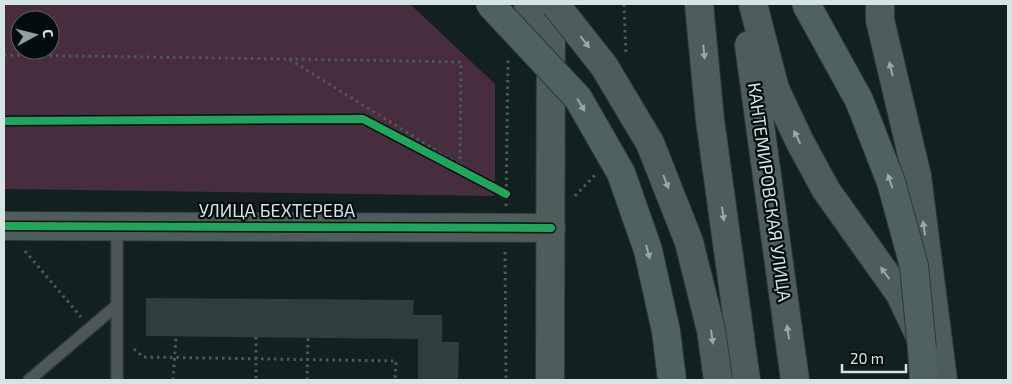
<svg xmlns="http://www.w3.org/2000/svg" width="1012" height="384" font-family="'Exo 2',sans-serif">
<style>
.green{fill:#472d3e;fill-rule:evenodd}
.building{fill:#313d3d}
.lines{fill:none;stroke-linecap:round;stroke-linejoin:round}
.lane-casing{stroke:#303939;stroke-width:14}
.secondary-casing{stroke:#303939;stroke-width:30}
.primary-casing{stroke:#303939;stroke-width:30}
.path{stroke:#4f5959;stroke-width:3;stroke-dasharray:2.5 4;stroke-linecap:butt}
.lane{stroke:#4d5757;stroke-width:11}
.secondary{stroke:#4e5c5c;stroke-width:28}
.primary{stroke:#4f6161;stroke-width:28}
.secondary-bridge-casing{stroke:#303939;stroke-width:30;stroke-linecap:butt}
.primary-bridge-casing{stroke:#303939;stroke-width:30;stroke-linecap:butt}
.secondary-bridge{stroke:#4e5c5c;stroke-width:28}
.primary-bridge{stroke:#4f6161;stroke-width:28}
.cycleway-casing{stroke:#040d0d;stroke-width:11}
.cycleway{stroke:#20a55d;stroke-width:8}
.oneway{fill:#99a7a7}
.oneway2{fill:#99a9a9}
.labels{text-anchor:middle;stroke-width:4.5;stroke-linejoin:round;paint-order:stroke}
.street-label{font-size:18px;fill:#d6e4e4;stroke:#040d0d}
</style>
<rect width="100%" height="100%" fill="#132020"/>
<path class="green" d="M4 4H410L495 84V196L4 189ZM20 20H50V50H20Z"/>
<polygon class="building" points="146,298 414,300 413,315 442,315 442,342 459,342 458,380 418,380 418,339 146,336"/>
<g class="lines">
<defs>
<g id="lane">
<polyline points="29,380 116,306"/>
<polyline points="117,380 117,226"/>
</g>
<g id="secondary">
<polyline points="528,4 536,24 541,48"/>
<polyline points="699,4 710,120 746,380"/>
<polyline points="753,4 775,89 800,142 826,190 900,294 919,334"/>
<polyline points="880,4 880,20 917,176 943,380"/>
<polyline points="749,45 795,380"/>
<polyline points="4,226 551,228"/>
<polyline points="550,380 551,4"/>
</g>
<polyline id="primary" points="922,349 924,380"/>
</defs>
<use href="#lane" class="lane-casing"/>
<use href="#secondary" class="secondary-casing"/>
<use href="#primary" class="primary-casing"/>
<g class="path">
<polyline points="624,4 626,56"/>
<polyline points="4,55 289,59 506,194"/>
<polyline points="289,59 461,62 460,164"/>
<polyline points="575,196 595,175"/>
<polyline points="506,206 508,59"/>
<polyline points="25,251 81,317"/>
<polyline points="505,252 506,380"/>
<polyline points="256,337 256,380"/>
<polyline points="134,349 143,357 396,361 395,380"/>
<polyline points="173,380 176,337"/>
<polyline points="307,380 308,338"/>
</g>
<use href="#lane" class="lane"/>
<use href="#secondary" class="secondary"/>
<use href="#primary" class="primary"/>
<defs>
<polyline id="secondary-bridge" points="555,4 604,66 650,143 689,242 711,330 718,380"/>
<g id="primary-bridge">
<polyline points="490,4 578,98 621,173 648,250 666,331 672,380"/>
<polyline points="806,4 859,100 891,182 914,266 922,349"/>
</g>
</defs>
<use href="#secondary-bridge" class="secondary-bridge-casing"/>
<use href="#primary-bridge" class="primary-bridge-casing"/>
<use href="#secondary-bridge" class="secondary-bridge"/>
<use href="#primary-bridge" class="primary-bridge"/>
<defs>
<g id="cycleway">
<polyline points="4,121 363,119 506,194"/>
<polyline points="4,226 551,228"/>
</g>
</defs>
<use href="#cycleway" class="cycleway-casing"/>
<use href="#cycleway" class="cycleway"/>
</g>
<defs><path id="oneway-solid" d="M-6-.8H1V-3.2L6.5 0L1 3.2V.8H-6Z" transform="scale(1.25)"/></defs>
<g class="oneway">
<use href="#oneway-solid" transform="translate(585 42) rotate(52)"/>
<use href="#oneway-solid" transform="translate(704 52) rotate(84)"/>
<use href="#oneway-solid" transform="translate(891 69) rotate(-104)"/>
<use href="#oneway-solid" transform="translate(797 137) rotate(-116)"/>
<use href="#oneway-solid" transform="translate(666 182) rotate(69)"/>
<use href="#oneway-solid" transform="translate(723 214) rotate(82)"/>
<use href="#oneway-solid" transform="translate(924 228) rotate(-98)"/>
<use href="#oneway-solid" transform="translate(885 273) rotate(-126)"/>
<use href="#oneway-solid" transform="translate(788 332) rotate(-98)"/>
<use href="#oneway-solid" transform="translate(712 337) rotate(82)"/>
</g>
<g class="oneway2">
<use href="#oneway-solid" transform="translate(581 105) rotate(59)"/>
<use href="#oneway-solid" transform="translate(890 181) rotate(-109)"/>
<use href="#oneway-solid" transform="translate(648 252) rotate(75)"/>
</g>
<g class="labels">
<g class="street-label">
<text transform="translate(769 192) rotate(82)" y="6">КАНТЕМИРОВСКАЯ УЛИЦА</text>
<text x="277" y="217">УЛИЦА БЕХТЕРЕВА</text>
</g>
</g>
<rect width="1012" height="384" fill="none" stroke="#d6e4e4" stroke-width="10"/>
<g transform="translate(35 35) rotate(83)"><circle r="24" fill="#040d0d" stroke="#586363"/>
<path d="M0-4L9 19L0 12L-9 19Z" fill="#929f9f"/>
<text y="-8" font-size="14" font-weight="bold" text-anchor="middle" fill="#d6e4e4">С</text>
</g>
<path d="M842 364v8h64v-8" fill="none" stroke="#d6e4e4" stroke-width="2.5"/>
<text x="850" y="364" font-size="15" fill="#d6e4e4" stroke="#040d0d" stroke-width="4" paint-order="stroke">20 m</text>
</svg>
